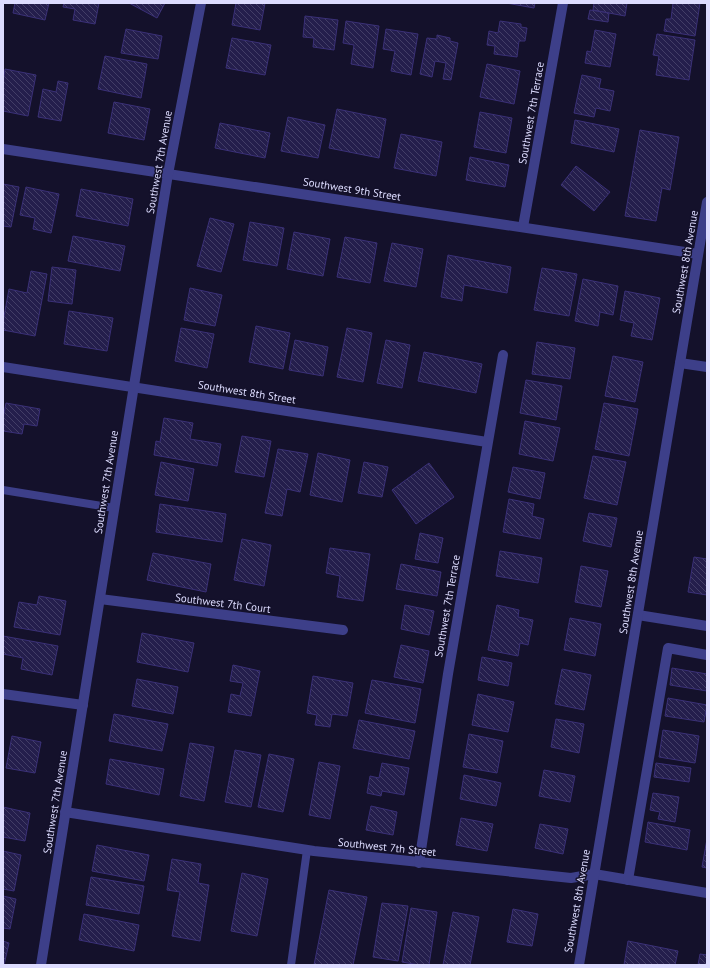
<svg xmlns="http://www.w3.org/2000/svg" width="710" height="968" font-family="'PT Sans',sans-serif">
<style>
.building{fill:url(#building-back-hatch);stroke:#3a3077}
.lines{fill:none;stroke-linecap:round;stroke-linejoin:round}
.service{stroke:#3d3f89;stroke-width:8}
.minor{stroke:#3d3f89;stroke-width:10}
.tertiary{stroke:#3d3f89;stroke-width:10}
.labels{text-anchor:middle;stroke-width:3;stroke-linejoin:round;paint-order:stroke}
.street-label{font-size:11px;fill:#dddcff;stroke:#14112b}
</style>
<defs>
<pattern id="building-back-hatch" width="6" height="6" patternUnits="userSpaceOnUse"><rect width="6" height="6" fill="#241e4c"/><path d="M-1 5l2 2M0 0l6 6M5-1l2 2" fill="none" stroke="#433e67"/></pattern>
</defs>
<rect width="100%" height="100%" fill="#14112b"/>
<g class="building">
<polygon points="15,3 49,3 45,20 13,13"/>
<polygon points="64,3 99,3 95,24 73,20 75,9 63,7"/>
<polygon points="129,3 165,3 157,18"/>
<polygon points="236,3 265,3 260,30 232,25"/>
<polygon points="506,3 535,3 534,8"/>
<polygon points="594,3 627,3 625,16 593,10"/>
<polygon points="673,3 700,3 695,36 664,31 666,19 671,19"/>
<polygon points="590,10 609,13 608,22 588,19"/>
<polygon points="305,16 338,20 334,50 313,47 314,38 303,37"/>
<polygon points="346,21 379,26 373,68 351,64 354,45 343,43"/>
<polygon points="500,21 521,24 521,27 527,28 525,41 519,41 517,57 494,54 495,46 487,45 489,31 498,33"/>
<polygon points="126,29 162,36 158,59 121,53"/>
<polygon points="386,29 418,34 411,75 391,71 395,51 383,49"/>
<polygon points="595,30 616,34 610,67 585,63 587,51 591,52"/>
<polygon points="657,34 695,40 689,80 656,75 659,56 653,55"/>
<polygon points="437,35 450,38 450,41 458,43 451,80 443,79 446,63 435,61 432,77 420,74 427,38 437,39"/>
<polygon points="232,38 271,45 265,75 226,68"/>
<polygon points="105,56 147,64 141,98 98,89"/>
<polygon points="487,64 520,71 514,104 480,97"/>
<polygon points="5,69 36,75 28,116 3,111 3,82"/>
<polygon points="582,75 601,79 599,88 614,91 610,111 596,108 594,117 574,113"/>
<polygon points="58,81 68,83 61,121 38,117 43,89 56,92"/>
<polygon points="114,102 150,109 144,140 108,133"/>
<polygon points="337,109 386,119 379,158 329,148"/>
<polygon points="480,112 512,118 506,153 474,147"/>
<polygon points="288,117 325,125 318,158 281,151"/>
<polygon points="575,120 619,129 614,152 571,143"/>
<polygon points="220,123 270,133 265,158 215,148"/>
<polygon points="640,130 679,137 670,190 662,188 656,221 625,216"/>
<polygon points="401,134 442,142 436,176 394,168"/>
<polygon points="470,157 509,165 505,187 466,180"/>
<polygon points="576,166 610,192 594,211 561,185"/>
<polygon points="3,184 19,187 11,227 3,226"/>
<polygon points="26,187 59,194 51,233 33,229 35,218 20,215"/>
<polygon points="81,189 133,199 128,226 76,216"/>
<polygon points="210,218 234,224 221,272 197,266"/>
<polygon points="250,222 284,228 277,266 243,260"/>
<polygon points="294,232 330,239 323,276 287,269"/>
<polygon points="73,236 125,246 120,271 68,261"/>
<polygon points="345,237 377,243 370,283 337,277"/>
<polygon points="392,243 423,249 416,287 384,281"/>
<polygon points="448,255 511,267 507,293 464,285 462,301 441,297"/>
<polygon points="52,267 76,270 72,304 48,301"/>
<polygon points="542,268 577,274 569,316 534,310"/>
<polygon points="31,271 47,274 35,336 3,330 3,322 9,289 27,293"/>
<polygon points="583,279 618,286 613,315 600,312 598,326 575,321"/>
<polygon points="190,288 222,295 215,326 184,320"/>
<polygon points="625,291 660,298 652,340 631,336 634,323 620,320"/>
<polygon points="69,311 113,318 107,351 64,344"/>
<polygon points="256,326 290,333 283,369 249,362"/>
<polygon points="181,328 214,334 207,368 175,361"/>
<polygon points="347,328 372,333 363,382 337,377"/>
<polygon points="295,340 328,347 323,376 289,370"/>
<polygon points="386,340 410,345 402,388 377,383"/>
<polygon points="537,342 575,348 570,379 532,374"/>
<polygon points="424,352 482,364 476,393 418,381"/>
<polygon points="613,356 643,362 635,402 605,396"/>
<polygon points="526,380 562,386 556,420 520,413"/>
<polygon points="6,403 40,409 37,426 24,424 22,434 3,431 3,418"/>
<polygon points="604,403 638,409 629,456 595,449"/>
<polygon points="164,418 193,423 190,439 221,444 217,466 154,455 156,441 160,442"/>
<polygon points="525,421 560,428 553,461 519,454"/>
<polygon points="242,436 271,441 264,477 235,472"/>
<polygon points="278,449 308,454 300,492 287,489 282,516 265,513"/>
<polygon points="318,453 350,460 342,502 310,495"/>
<polygon points="593,456 626,462 617,505 584,498"/>
<polygon points="161,462 194,469 188,501 155,495"/>
<polygon points="364,462 388,467 382,497 358,493"/>
<polygon points="429,463 454,497 416,524 392,490"/>
<polygon points="513,467 545,473 540,499 508,492"/>
<polygon points="509,499 534,504 532,516 544,519 540,539 503,532"/>
<polygon points="160,504 226,514 222,542 156,532"/>
<polygon points="589,513 617,518 611,547 583,541"/>
<polygon points="420,533 443,538 438,563 415,559"/>
<polygon points="242,539 271,545 264,586 234,580"/>
<polygon points="330,548 370,554 363,601 337,597 340,576 326,573"/>
<polygon points="500,551 542,558 538,583 496,576"/>
<polygon points="153,553 211,564 206,592 147,580"/>
<polygon points="694,557 707,559 707,595 688,592"/>
<polygon points="401,564 441,572 437,596 396,589"/>
<polygon points="581,566 608,571 601,607 575,602"/>
<polygon points="39,596 66,601 60,635 14,627 19,602 37,605"/>
<polygon points="405,605 434,611 429,635 401,629"/>
<polygon points="497,605 519,610 518,617 533,620 528,645 520,643 518,656 488,650"/>
<polygon points="570,618 601,624 595,656 564,650"/>
<polygon points="142,633 194,643 188,672 137,662"/>
<polygon points="3,636 58,646 52,675 21,669 23,658 3,654"/>
<polygon points="401,645 429,651 423,683 394,677"/>
<polygon points="482,657 512,663 508,686 478,680"/>
<polygon points="233,665 260,671 251,716 228,712 231,694 240,696 243,683 230,681"/>
<polygon points="672,668 707,674 707,691 670,685"/>
<polygon points="562,669 591,675 584,710 555,704"/>
<polygon points="313,676 353,683 347,716 332,714 330,727 315,725 317,715 307,713"/>
<polygon points="137,679 178,687 173,714 132,706"/>
<polygon points="372,680 421,689 415,723 365,713"/>
<polygon points="478,694 514,702 508,732 472,725"/>
<polygon points="668,698 707,705 704,722 665,716"/>
<polygon points="114,714 168,724 162,751 109,741"/>
<polygon points="556,719 584,724 579,753 551,747"/>
<polygon points="359,720 415,731 409,759 353,748"/>
<polygon points="663,730 699,736 695,763 659,757"/>
<polygon points="469,734 503,741 497,773 463,767"/>
<polygon points="12,736 41,742 35,773 6,768"/>
<polygon points="190,743 214,747 204,801 180,796"/>
<polygon points="235,750 261,755 251,807 225,802"/>
<polygon points="269,754 294,759 283,812 258,807"/>
<polygon points="110,759 164,769 159,795 106,784"/>
<polygon points="319,762 340,766 330,819 309,815"/>
<polygon points="382,763 409,768 404,795 382,791 381,796 367,793 370,776 379,778"/>
<polygon points="656,763 691,768 689,782 654,777"/>
<polygon points="544,770 575,776 570,802 539,796"/>
<polygon points="464,775 501,783 496,806 460,799"/>
<polygon points="653,793 679,797 675,822 658,819 660,812 650,810"/>
<polygon points="371,806 397,812 393,835 366,830"/>
<polygon points="3,807 30,813 25,841 3,837"/>
<polygon points="461,818 493,824 487,851 456,845"/>
<polygon points="648,822 690,830 687,850 645,842"/>
<polygon points="540,824 568,829 563,854 535,848"/>
<polygon points="707,839 707,868 702,867"/>
<polygon points="97,845 149,855 144,881 92,871"/>
<polygon points="3,851 21,855 14,891 3,889"/>
<polygon points="172,859 201,864 198,883 209,885 200,941 172,936 180,892 167,890"/>
<polygon points="242,873 268,879 257,936 231,931"/>
<polygon points="91,877 144,886 139,914 86,905"/>
<polygon points="329,890 367,897 353,965 314,965"/>
<polygon points="3,896 16,899 10,929 3,928"/>
<polygon points="382,903 408,906 398,961 373,957"/>
<polygon points="411,908 437,912 429,965 419,965 402,962"/>
<polygon points="513,909 538,914 532,946 507,942"/>
<polygon points="453,912 479,917 470,965 443,965"/>
<polygon points="84,914 139,925 134,951 79,940"/>
<polygon points="3,941 9,943 4,965 3,965"/>
<polygon points="628,941 678,951 675,965 624,965"/>
<polygon points="700,954 707,955 707,965 698,965"/>
</g>
<g class="lines">
<g class="service">
<polyline points="3,490 114,508"/>
<polyline points="291,965 307,850"/>
</g>
<g class="minor">
<polyline points="3,149 698,254"/>
<polyline points="523,227 563,3"/>
<polyline points="680,363 707,367"/>
<polyline points="3,367 487,442"/>
<polyline points="100,599 343,630"/>
<polyline points="638,615 707,626"/>
<polyline points="3,694 83,705"/>
<polyline points="65,812 314,851 571,878 594,874 707,893"/>
<polyline points="419,863 448,674 503,355"/>
<polyline points="628,880 668,648 707,655"/>
<polyline points="41,965 168,174 201,3"/>
</g>
<polyline class="tertiary" points="579,965 707,202"/>
</g>
<g class="labels">
<g class="street-label">
<text transform="translate(531 113) rotate(-80)" y="4">Southwest 7th Terrace</text>
<text transform="translate(159 162) rotate(-80)" y="4">Southwest 7th Avenue</text>
<text transform="translate(352 189) rotate(9)" y="4">Southwest 9th Street</text>
<text transform="translate(685 262) rotate(-80)" y="4">Southwest 8th Avenue</text>
<text transform="translate(247 392) rotate(9)" y="4">Southwest 8th Street</text>
<text transform="translate(106 482) rotate(-81)" y="4">Southwest 7th Avenue</text>
<text transform="translate(631 582) rotate(-81)" y="4">Southwest 8th Avenue</text>
<text transform="translate(223 603) rotate(7)" y="4">Southwest 7th Court</text>
<text transform="translate(447 606) rotate(-80)" y="4">Southwest 7th Terrace</text>
<text transform="translate(55 802) rotate(-81)" y="4">Southwest 7th Avenue</text>
<text transform="translate(387 847) rotate(6)" y="4">Southwest 7th Street</text>
<text transform="translate(577 901) rotate(-80)" y="4">Southwest 8th Avenue</text>
</g>
</g>
<rect width="710" height="968" fill="none" stroke="#dddcff" stroke-width="8"/>
</svg>
